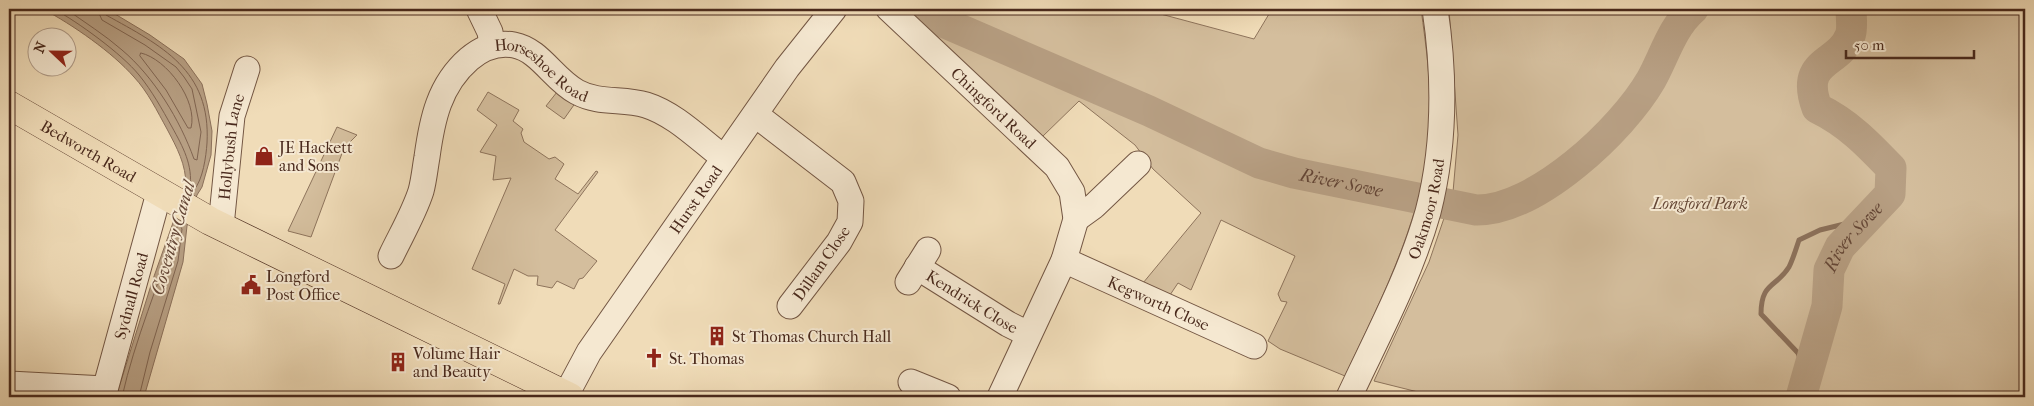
<svg xmlns="http://www.w3.org/2000/svg" width="2034" height="406" font-family="'IM FELL French Canon',serif">
<style>
.green{fill:#d4be9d;stroke:#8e745c}
.water{fill:#b79f83;stroke:#8b705a}
.lines{fill:none;stroke-linecap:round;stroke-linejoin:round}
.shore{stroke:#806450;stroke-width:1}
.stream{stroke:#8b705a;stroke-width:5}
.river{stroke:#b79f83;stroke-width:31}
.minor-casing{stroke:#735643;stroke-width:27}
.major-casing{stroke:#49291c;stroke-width:29}
.minor{stroke:#f5e8d1;stroke-width:25}
.major{stroke:#f0dcb8;stroke-width:28}
.labels{text-anchor:middle;stroke-width:4;stroke-linejoin:round;paint-order:stroke}
.street-label{font-size:16px;fill:#49291c;stroke:#f5e8d1}
.poi-label{font-size:16px;fill:#49291c;stroke:#f5e8d1;text-anchor:start}
.park-label{font-size:16px;font-style:italic;fill:#654736;stroke:#f5e8d1}
.water-label{font-size:18px;font-style:italic;fill:#644636;stroke:#f5e8d1}
</style>
<rect width="100%" height="100%" fill="#f0dcb8"/>
<filter id="stains"><feTurbulence type="fractalNoise" baseFrequency=".004" numOctaves="4"/><feColorMatrix values="0 0 0 0 .2 0 0 0 0 .09 0 0 0 0 .02 0 0 0 .5 -.17"/></filter>
<radialGradient id="worn" r=".72"><stop offset=".6" stop-color="#630" stop-opacity="0"/><stop offset="1" stop-color="#630" stop-opacity=".3"/></radialGradient>
<g class="green">
<path d="M908 9H1142L1254 39 1272 9H1421C1426 45 1431 82 1430 118 1428 210 1383 295 1345 376L1280 349 1268 341 1287 302 1281 301 1278 294 1295 256 1221 220 1191 290 1178 283 1170 295 1143 283 1201 213 1153 169 1135 145 1079 101 1042 137Z"/>
<polygon points="1449,9 2025,9 2025,397 1438,397 1374,381 1429,262 1453,192 1458,135"/>
<polygon points="488,92 519,110 513,121 523,129 521,133 524,142 549,159 555,157 564,164 555,179 578,194 596,171 598,172 555,230 597,261 583,278 579,279 574,289 557,281 552,288 537,285 538,276 528,276 514,269 500,304 498,304 505,284 472,269 511,178 493,180 496,156 480,152 497,125 477,110"/>
<polygon points="557,92 576,102 564,119 546,106"/>
<polygon points="337,127 357,135 344,148 311,237 288,231"/>
</g>
<path class="water" d="M43 9H104L115 14 150 35 184 59 202 84 207 104 212 131 211 155 202 187 197 195 187 226 183 262 144 397H116L152 282 186 186C186 164 177 148 167 129 157 111 148 92 134 77 112 52 73 25 43 9Z"/>
<g class="lines">
<g class="shore">
<path d="M54 9C78 22 122 54 139 75 152 91 162 109 172 127 183 147 193 165 190 188L194 190C203 179 206 157 207 143 211 70 162 46 106 15L103 9"/>
<path d="M66 9C84 22 105 35 122 50 154 77 180 120 194 159L197 160 201 132 192 89 184 77 176 67 145 45 102 20 97 9"/>
<path d="M141 53C167 59 198 101 191 128H188L166 90 140 56Z"/>
<path d="M122 397C135 339 159 284 177 227L180 226 182 229 178 261 150 352 139 397"/>
</g>
<path class="stream" d="M1806 373 1798 353 1761 314C1761 282 1776 288 1789 267 1793 259 1796 249 1799 240L1820 230 1865 219"/>
<g class="river">
<path id="s1" d="M929 16 1149 111 1259 163 1294 173 1476 210C1536 211 1622 130 1651 80 1664 57 1672 27 1693 9"/>
<path id="s2" d="M1801 397 1827 306 1829 270 1840 247 1890 194 1891 168C1868 144 1848 123 1817 108 1799 59 1838 66 1850 36 1853 29 1851 17 1851 9"/>
</g>
<defs>
<g id="minor">
<polyline points="479,9 490,32 492,45"/>
<path id="s3" d="M889 9 1057 167 1072 192 1076 219 1064 260 1000 397"/>
<polyline points="756,115 843,182 851,201 850,222 839,242 790,306"/>
<polyline points="1076,219 1094,206 1138,164"/>
<path id="s4" d="M221 226 232 116 247 69"/>
<path id="s5" d="M391 256C401 235 414 213 421 191 424 180 425 168 427 157 432 120 439 85 469 59 482 48 497 42 514 45 540 50 553 79 577 92 599 104 623 98 646 105 675 114 700 140 724 158"/>
<path id="s6" d="M1064 260 1254 346"/>
<path id="s7" d="M917 267 1008 324 1028 334"/>
<polyline points="908,282 928,250"/>
<polyline points="911,382 948,397"/>
<polyline points="9,384 105,389"/>
<path id="s8" d="M566 395 589 352 787 68 834 9"/>
<path id="s9" d="M103 397 159 193"/>
<path id="s10" d="M1349 397C1377 337 1410 276 1428 212 1445 146 1445 76 1435 9"/>
</g>
<g id="major">
<path id="s11" d="M9 105 210 221 570 397"/>
</g>
</defs>
<use href="#minor" class="minor-casing"/>
<use href="#major" class="major-casing"/>
<use href="#minor" class="minor"/>
<use href="#major" class="major"/>
</g>
<defs>
<symbol id="shop-bare" viewBox="-9 -9 18 18"><path d="M-5-2.5h2.3a2.7 3.5 0 0 1 5.4 0H5L5.5 6h-11ZM-1.5-2.5h3a1.5 2.3 0 0 0-3 0Z" fill="#8f2418" stroke="#f5e8d1" stroke-width="2.5" paint-order="stroke"/></symbol>
<symbol id="civic-bare" viewBox="-9 -9 18 18"><path d="M-.6-6.5H3V-4.5H.6V-3L4-1V1h2V6H-6V1h2V-1L-.6-3ZM-1.2 2.5V6h2.4V2.5Z" fill="#8f2418" stroke="#f5e8d1" stroke-width="2.5" paint-order="stroke"/></symbol>
<symbol id="building-bare" viewBox="-9 -9 18 18"><path d="M-4-6H4V6H1V3H-1V6H-4ZM-2.5-4.3h1.7v1.8h-1.7ZM.8-4.3h1.7v1.8H.8ZM-2.5-1h1.7V.8h-1.7ZM.8-1h1.7V.8H.8Z" fill="#8f2418" stroke="#f5e8d1" stroke-width="2.5" paint-order="stroke"/></symbol>
<symbol id="church-bare" viewBox="-9 -9 18 18"><path d="M-1.2-6h2.4v3.5h3.3v2.4h-3.3V6h-2.4V-.1h-3.3v-2.4h3.3Z" fill="#8f2418" stroke="#f5e8d1" stroke-width="2.5" paint-order="stroke"/></symbol>
</defs>
<g fill-rule="evenodd">
<use href="#shop-bare" x="250" y="142" width="28" height="28"/>
<use href="#civic-bare" x="237" y="271" width="28" height="28"/>
<use href="#building-bare" x="703" y="322" width="28" height="28"/>
<use href="#church-bare" x="640" y="344" width="28" height="28"/>
<use href="#building-bare" x="384" y="348" width="28" height="28"/>
</g>
<g class="labels">
<g class="street-label">
<text dy="6" stroke="none"><textPath href="#s5" startOffset="300">Horseshoe Road</textPath></text>
<text dy="6" stroke="none"><textPath href="#s3" startOffset="144">Chingford Road</textPath></text>
<text dy="6" stroke="none"><textPath href="#s4" startOffset="80">Hollybush Lane</textPath></text>
<text dy="6" stroke="none"><textPath href="#s11" startOffset="92">Bedworth Road</textPath></text>
<text dy="6" stroke="none"><textPath href="#s8" startOffset="235">Hurst Road</textPath></text>
<text dy="6" stroke="none"><textPath href="#s10" startOffset="204">Oakmoor Road</textPath></text>
<text transform="translate(821 263) rotate(-55)" y="6">Dillam Close</text>
<text dy="6" stroke="none"><textPath href="#s9" startOffset="105">Sydnall Road</textPath></text>
<text dy="6" stroke="none"><textPath href="#s7" startOffset="65">Kendrick Close</textPath></text>
<text dy="6" stroke="none"><textPath href="#s6" startOffset="104">Kegworth Close</textPath></text>
</g>
<g class="poi-label">
<text x="279" y="153">JE Hackett<tspan x="279" dy="18">and Sons</tspan></text>
<text x="266" y="282">Longford<tspan x="266" dy="18">Post Office</tspan></text>
<text x="732" y="342">St Thomas Church Hall</text>
<text x="413" y="359">Volume Hair<tspan x="413" dy="18">and Beauty</tspan></text>
<text x="669" y="364">St. Thomas</text>
</g>
<g class="park-label">
<text x="1700" y="209">Longford Park</text>
</g>
<g class="water-label">
<text dy="6" stroke="none"><textPath href="#s1" startOffset="446">River Sowe</textPath></text>
<text transform="translate(173 238) rotate(-74)" y="6">Coventry Canal</text>
<text dy="6" stroke="none"><textPath href="#s2" startOffset="172">River Sowe</textPath></text>
</g>
</g>
<rect width="2034" height="406" fill="none" stroke="#f0dcb8" stroke-width="30"/>
<rect x="10" y="10" width="2014" height="386" fill="none" stroke="#49291c" stroke-width="2.5"/>
<rect x="15" y="15" width="2004" height="376" fill="none" stroke="#49291c"/>
<g transform="translate(52 52) rotate(292)"><circle r="24" fill="#f5e8d1" stroke="#b09c89"/>
<path d="M0-4L9 19L0 12L-9 19Z" fill="#8f2418"/>
<text y="-8" font-size="14" font-weight="bold" text-anchor="middle" fill="#49291c">N</text>
</g>
<path d="M1846 50v8h128v-8" fill="none" stroke="#49291c" stroke-width="2.5"/>
<text x="1854" y="50" font-size="15" fill="#49291c" stroke="#f5e8d1" stroke-width="4" paint-order="stroke">50 m</text>
<rect width="100%" height="100%" filter="url(#stains)"/>
<rect width="100%" height="100%" fill="url(#worn)"/>
</svg>
